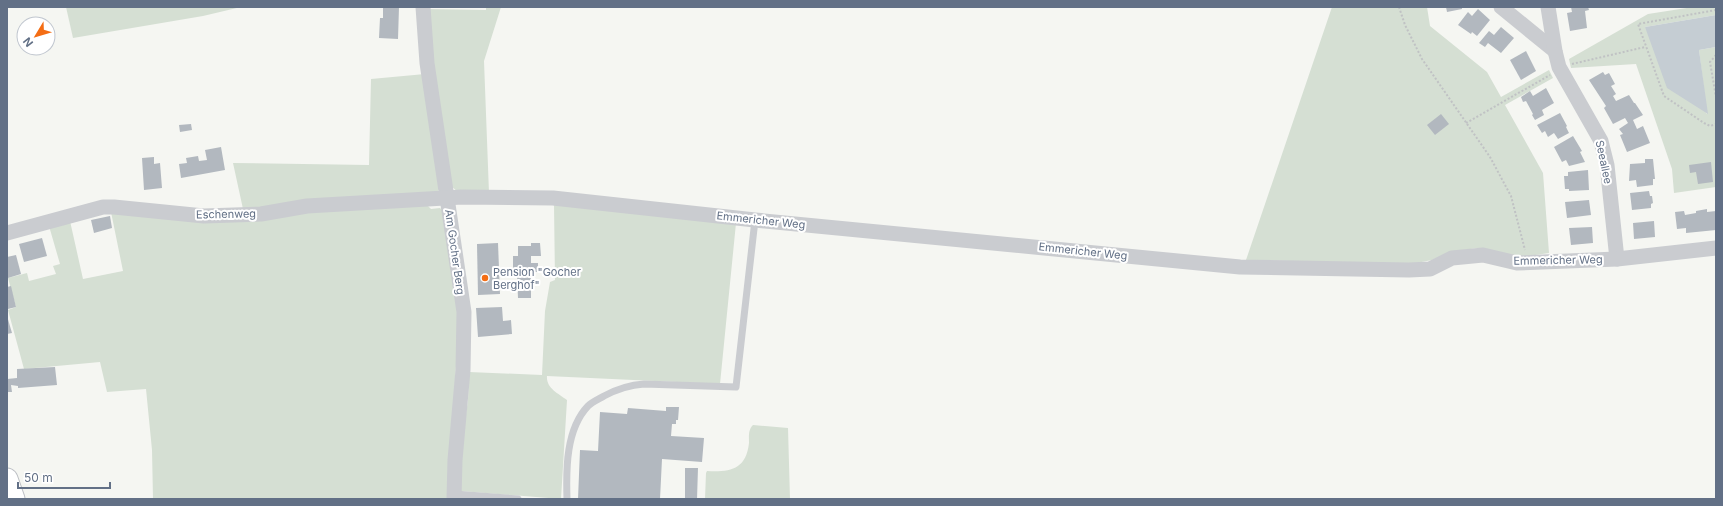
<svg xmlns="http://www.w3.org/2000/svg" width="1723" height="506" font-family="Inter,sans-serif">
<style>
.green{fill:#d5dfd3}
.water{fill:#c5cdd3}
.building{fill:#b2b8bf}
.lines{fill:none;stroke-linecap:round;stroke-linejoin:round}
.secondary-casing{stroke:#bcbfc4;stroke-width:23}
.path{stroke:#c0c2c4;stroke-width:2;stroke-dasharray:2 2;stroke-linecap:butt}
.lane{stroke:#caccd0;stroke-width:7}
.street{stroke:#caccd0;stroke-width:15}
.secondary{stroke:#fff;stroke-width:21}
.poi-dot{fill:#f46d14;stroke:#fff;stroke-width:1.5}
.labels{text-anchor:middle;stroke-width:4;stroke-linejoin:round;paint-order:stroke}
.street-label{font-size:11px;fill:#627086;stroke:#fff}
.poi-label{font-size:11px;fill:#627086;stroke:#fff;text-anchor:start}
</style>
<rect width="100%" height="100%" fill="#f5f6f2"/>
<g class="green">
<polygon points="66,7 241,7 203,16 73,38"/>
<polygon points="486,7 501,7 484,61 489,193 459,193 449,184 425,9 486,10"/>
<polygon points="1332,7 1427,7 1430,26 1487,72 1501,97 1549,70 1553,78 1505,105 1543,173 1549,253 1522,257 1477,248 1450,252 1432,260 1411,264 1246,260"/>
<polygon points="1693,7 1716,7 1716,15 1645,27 1707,114 1699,50 1716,47 1716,187 1674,193 1672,169 1636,64 1571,68 1569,59 1648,14"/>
<polygon points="425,74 442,186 436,193 243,209 233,163 369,165 371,79"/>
<polygon points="427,205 431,209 440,208 444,212 459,316 448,499 153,499 152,450 146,389 107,392 100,362 24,369 8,310 16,307 8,278 27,273 29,281 56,274 53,266 60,264 49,226 70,221 83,279 123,271 111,212 334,210"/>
<path d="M554 205 736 223 720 384 547 376C546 388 558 393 567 400L561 499 461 491 460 457 468 400 469 372 542 375 545 311 550 282 555 280Z"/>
<path d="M753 425 788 428 790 499H705L706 473 707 471C730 472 746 470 749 443 749 436 748 430 753 425Z"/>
</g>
<polygon class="water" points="1716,15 1716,47 1699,50 1708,114 1667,88 1645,27"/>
<g class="building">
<polygon points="383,7 399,7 398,39 379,38 380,18 383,18"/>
<polygon points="1446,7 1462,7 1462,9 1447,12"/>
<polygon points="1571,7 1588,7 1589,10 1585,11 1587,28 1570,31 1567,13 1572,12"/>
<polygon points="1478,9 1490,20 1477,36 1472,32 1471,34 1458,25 1468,12 1472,16"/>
<polygon points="1501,27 1514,38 1501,53 1488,43 1485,47 1479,43 1489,31 1494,35"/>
<polygon points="1526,51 1536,71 1521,80 1510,60"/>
<polygon points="1603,72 1605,75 1609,73 1615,84 1611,86 1616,94 1613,96 1616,101 1629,95 1634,103 1635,103 1643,115 1633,120 1637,129 1643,126 1650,143 1627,152 1620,135 1623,134 1619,129 1628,123 1625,118 1613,124 1604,108 1606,106 1589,80"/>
<polygon points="1546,88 1554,103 1542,110 1544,115 1535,120 1532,115 1533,114 1526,101 1523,102 1521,97 1530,91 1533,96"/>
<polygon points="1560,113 1567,126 1566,127 1569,133 1558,139 1554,133 1548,137 1545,131 1542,133 1537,125"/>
<polygon points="1441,114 1449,124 1435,135 1427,125"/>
<polygon points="191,124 192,130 180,132 179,125"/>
<polygon points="1573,136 1582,151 1580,152 1585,162 1569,166 1566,160 1562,162 1554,147"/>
<polygon points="221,147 225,170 181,178 179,164 187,163 186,158 198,156 199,161 207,160 205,150"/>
<polygon points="154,157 154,164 160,163 162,188 144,190 142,158"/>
<polygon points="1645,159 1653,159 1655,179 1653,179 1653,185 1637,187 1636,180 1629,181 1630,164 1645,163"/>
<polygon points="1711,162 1713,182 1698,184 1696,172 1690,173 1689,165"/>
<polygon points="1588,170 1589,190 1569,191 1569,189 1565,189 1564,176 1568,176 1568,172"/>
<polygon points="1649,191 1650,196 1652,196 1653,203 1651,204 1651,208 1632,210 1630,193"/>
<polygon points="1589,200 1591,215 1567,218 1565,202"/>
<polygon points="1707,209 1707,212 1716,211 1716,230 1686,233 1686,228 1677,229 1675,212 1684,211 1685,215 1696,213 1696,211"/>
<polygon points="110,216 112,228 94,233 91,220"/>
<polygon points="1654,221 1655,237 1634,239 1633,223"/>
<polygon points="1592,227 1593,243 1571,245 1569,228"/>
<polygon points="42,238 47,256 24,262 19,244"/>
<polygon points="498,243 500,294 478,295 477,244"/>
<polygon points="531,243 540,243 541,256 531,256 531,263 538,263 538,272 531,272 531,298 518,298 517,275 513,275 513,256 518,256 518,246 531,246"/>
<polygon points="16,255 21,274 8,278 7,257"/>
<polygon points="11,286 16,307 8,309 7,287"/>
<polygon points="502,307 503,321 511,320 512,334 478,337 476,308"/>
<polygon points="7,316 12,333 7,334"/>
<polygon points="55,367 57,385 18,388 18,386 11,385 12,392 7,392 7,379 17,378 17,369"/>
<polygon points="666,407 679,407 678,420 676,420 676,424 672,424 671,436 704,438 702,462 662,459 660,499 578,499 580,450 598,451 600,412 627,414 628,408 666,411"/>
<polygon points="685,468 698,468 697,499 685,499"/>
</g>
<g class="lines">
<defs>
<polyline id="secondary" points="7,479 14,499"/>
</defs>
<use href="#secondary" class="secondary-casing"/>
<g class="path">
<polyline points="1399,7 1405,25 1422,59 1490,157 1511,196 1525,250"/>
<polyline points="1716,10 1638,24 1664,96 1704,123 1710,126 1716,124"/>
<polyline points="1716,55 1710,62 1716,97"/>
<polyline points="1572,64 1645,47"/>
<polyline points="1466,123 1550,75"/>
</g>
<g class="lane">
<polyline points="455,494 518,499"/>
<path d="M567 499C566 469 566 429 588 406 592 402 599 399 604 396 617 389 629 385 644 384L736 387 755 220"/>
</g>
<g class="street">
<polyline points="423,7 427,63 464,312 463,370 455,460 454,499"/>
<polyline points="1501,7 1555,51"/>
<polyline points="1548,7 1555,51 1559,67 1601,141 1607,165 1617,259"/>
<polyline points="7,233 103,207 114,207 204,216 261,214 307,206 462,197 553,198 755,220 1240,267 1409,270 1430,269 1452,258 1483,255 1517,263 1617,259 1716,248"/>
</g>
<use href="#secondary" class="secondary"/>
</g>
<circle class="poi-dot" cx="485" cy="278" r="4"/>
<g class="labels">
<g class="street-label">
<text transform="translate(1604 162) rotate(78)" y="4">Seeallee</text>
<text transform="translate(226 214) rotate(-1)" y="4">Eschenweg</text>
<text transform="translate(761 220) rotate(6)" y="4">Emmericher Weg</text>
<text transform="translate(1083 251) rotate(6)" y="4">Emmericher Weg</text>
<text transform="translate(455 252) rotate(82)" y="4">Am Gocher Berg</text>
<text transform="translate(1558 260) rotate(-1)" y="4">Emmericher Weg</text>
</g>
<g class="poi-label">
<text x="493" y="276">Pension "Gocher<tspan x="493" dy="13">Berghof"</tspan></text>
</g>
</g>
<rect width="1723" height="506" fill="none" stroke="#627086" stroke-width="16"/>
<g transform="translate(36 36) rotate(232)"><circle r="19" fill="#ffffff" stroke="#c0c6cf"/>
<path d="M0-3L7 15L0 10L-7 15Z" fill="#f46d14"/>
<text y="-6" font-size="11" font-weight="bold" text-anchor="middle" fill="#627086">N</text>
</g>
<path d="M18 482v6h92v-6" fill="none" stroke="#627086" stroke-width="2"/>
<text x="24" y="482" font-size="12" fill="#627086" stroke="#ffffff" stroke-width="3" paint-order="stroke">50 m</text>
</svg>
